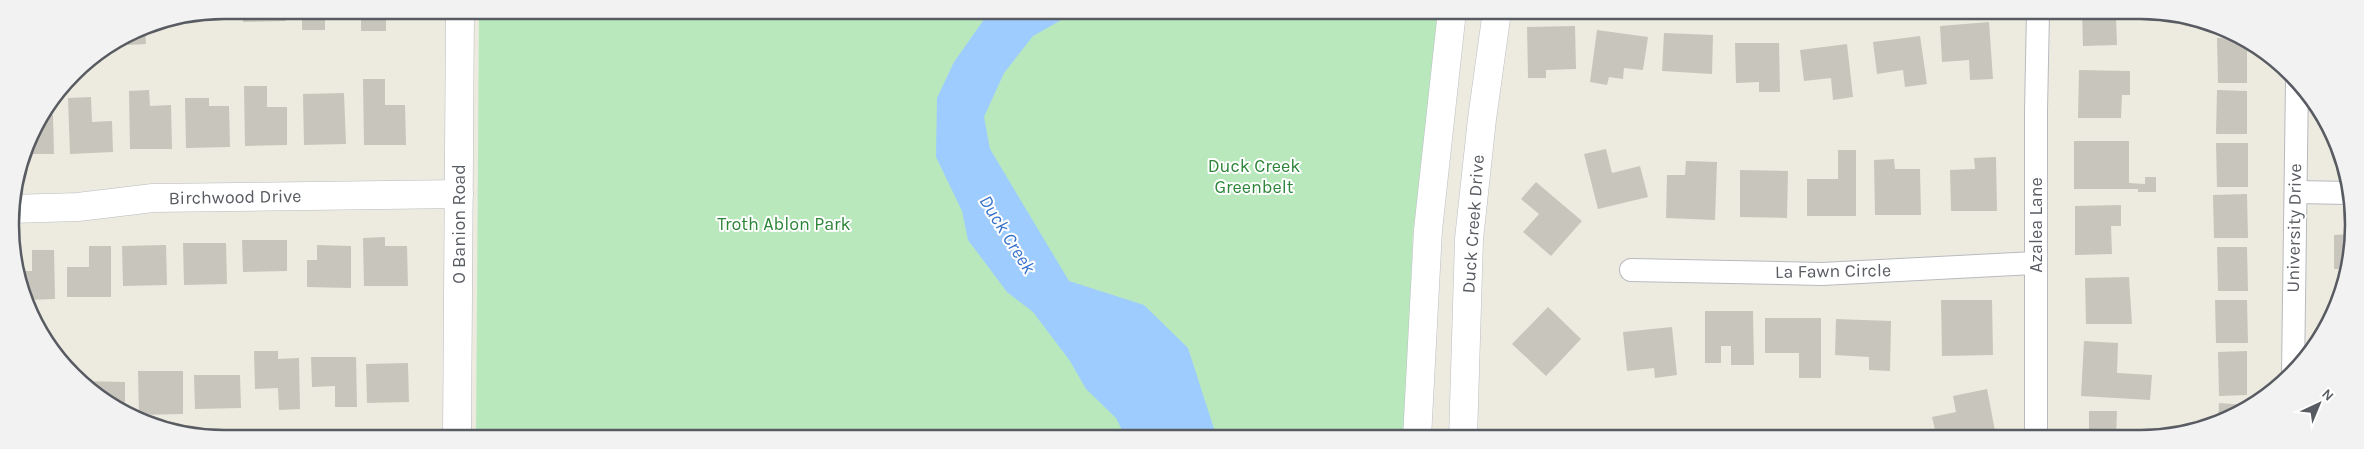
<svg xmlns="http://www.w3.org/2000/svg" width="2364" height="449" font-family="Karla,sans-serif">
<style>
.green{fill:#b9e8bd}
.water{fill:#9eccff}
.building{fill:#c8c5bc}
.lines{fill:none;stroke-linecap:round;stroke-linejoin:round}
.minor-casing{stroke:#b8bac0;stroke-width:24}
.tertiary-casing{stroke:#b8bac0;stroke-width:29}
.secondary-casing{stroke:#babdc5;stroke-width:29}
.minor{stroke:#fff;stroke-width:22}
.tertiary{stroke:#fff;stroke-width:28}
.secondary{stroke:#fff;stroke-width:28}
.labels{text-anchor:middle;stroke-width:4;stroke-linejoin:round;paint-order:stroke}
.park-label{font-size:18px;fill:#2d8539;stroke:#fff}
.street-label{font-size:18px;fill:#585c62;stroke:#fff}
.water-label{font-size:19px;font-style:italic;fill:#3772cc;stroke:#fff}
.rim{fill:none;stroke:#585c62;stroke-width:2.5}
</style>
<rect width="100%" height="100%" fill="#edebdf"/>
<polygon class="green" points="479,10 1440,11 1432,96 1413,232 1405,438 476,437"/>
<polygon class="water" points="990,11 1070,11 1063,19 1033,36 1004,73 984,117 990,149 1069,281 1144,305 1188,348 1217,438 1126,438 1116,418 1086,389 1070,361 1033,312 1007,292 968,240 962,211 936,157 937,98 954,62"/>
<g class="building">
<polygon points="224,10 227,10 228,15 200,16"/>
<polygon points="243,10 286,10 286,21 243,22"/>
<rect x="302" y="10" width="23" height="20"/>
<rect x="361" y="10" width="25" height="21"/>
<polygon points="2082,12 2129,12 2129,16 2116,16 2117,45 2083,46"/>
<polygon points="1989,22 1993,79 1970,80 1969,60 1942,62 1940,26"/>
<polygon points="143,26 145,26 146,44 128,45 128,36"/>
<polygon points="1575,26 1576,69 1546,70 1546,78 1528,78 1527,27"/>
<polygon points="1597,30 1648,37 1643,70 1624,68 1623,79 1609,77 1607,85 1590,82"/>
<polygon points="1664,33 1713,35 1712,74 1662,71"/>
<polygon points="1920,36 1927,84 1905,87 1903,70 1877,74 1873,42"/>
<polygon points="2217,38 2247,39 2247,83 2218,83"/>
<polygon points="1735,43 1779,43 1780,92 1759,92 1759,82 1736,83"/>
<polygon points="1847,44 1853,97 1833,100 1831,78 1804,81 1800,50"/>
<polygon points="2079,70 2130,71 2130,95 2122,95 2121,118 2078,118"/>
<polygon points="363,79 385,79 385,105 405,105 406,145 364,145"/>
<polygon points="244,86 267,86 267,107 287,107 287,145 245,146"/>
<polygon points="149,90 150,106 171,105 172,149 130,149 129,91"/>
<polygon points="2217,90 2247,91 2247,134 2216,134"/>
<polygon points="344,93 346,144 304,145 303,94"/>
<polygon points="91,97 92,122 112,121 113,152 70,154 68,98"/>
<polygon points="185,98 209,98 209,106 229,106 230,147 186,148"/>
<polygon points="53,115 54,154 25,154 32,130 42,116"/>
<polygon points="2327,129 2336,147 2328,147"/>
<polygon points="2074,141 2129,141 2129,183 2145,184 2145,177 2156,177 2156,192 2138,192 2138,189 2074,189"/>
<polygon points="2216,143 2248,143 2248,187 2217,187"/>
<polygon points="1606,149 1612,173 1640,166 1648,197 1598,209 1584,154"/>
<polygon points="1838,150 1856,150 1856,216 1807,216 1807,179 1838,179"/>
<polygon points="1996,157 1997,211 1951,211 1950,170 1975,169 1974,158"/>
<polygon points="1894,159 1895,169 1920,169 1921,215 1875,215 1874,160"/>
<polygon points="1686,161 1717,162 1715,220 1666,218 1667,175 1685,175"/>
<polygon points="1740,170 1788,171 1787,218 1740,217"/>
<polygon points="1536,182 1582,221 1551,256 1523,232 1539,214 1521,199"/>
<polygon points="2247,194 2248,238 2214,238 2213,195"/>
<polygon points="2121,205 2121,226 2111,226 2112,254 2075,255 2075,206"/>
<polygon points="2351,234 2352,252 2347,269 2334,269 2334,235"/>
<polygon points="385,237 385,246 407,246 408,286 364,286 363,238"/>
<polygon points="242,240 287,240 287,271 243,272"/>
<polygon points="183,243 226,243 227,284 184,285"/>
<polygon points="166,245 167,285 123,286 122,246"/>
<polygon points="317,245 351,246 351,288 307,287 307,260 317,260"/>
<polygon points="89,246 111,246 111,297 67,297 67,267 89,267"/>
<polygon points="2217,247 2247,247 2248,291 2218,291"/>
<polygon points="32,250 54,250 55,299 25,300 21,293 18,271 32,271"/>
<polygon points="2129,277 2132,324 2086,324 2085,278"/>
<polygon points="1941,300 1992,300 1993,355 1942,356"/>
<polygon points="2215,300 2247,300 2248,343 2216,343"/>
<polygon points="1548,307 1581,339 1546,376 1512,344"/>
<polygon points="1705,311 1753,311 1754,365 1731,365 1731,346 1721,346 1721,363 1705,363"/>
<polygon points="1765,318 1821,318 1821,378 1799,378 1799,353 1765,353"/>
<polygon points="1836,319 1891,321 1890,371 1869,370 1869,357 1835,355"/>
<polygon points="1672,327 1677,375 1655,378 1654,368 1627,371 1623,332"/>
<polygon points="2084,341 2118,343 2117,373 2152,375 2150,400 2081,396"/>
<polygon points="254,351 278,351 278,359 299,358 300,409 279,410 278,388 255,389"/>
<polygon points="2247,351 2247,395 2219,396 2218,352"/>
<polygon points="311,357 356,357 357,407 335,407 335,386 312,387"/>
<polygon points="408,363 409,402 367,403 366,364"/>
<polygon points="138,371 183,371 183,414 139,415"/>
<polygon points="194,375 240,375 241,408 195,409"/>
<polygon points="82,381 125,382 125,413 118,410"/>
<polygon points="1987,389 1995,431 1958,438 1937,438 1932,417 1956,412 1953,396"/>
<polygon points="2219,403 2249,405 2218,424"/>
<polygon points="2089,411 2117,411 2116,438 2089,438"/>
<rect x="1662" y="436" width="22" height="2"/>
</g>
<g class="lines">
<defs>
<g id="minor">
<polyline points="2296,192 2348,193"/>
<polyline points="1631,270 1822,274 2035,263"/>
<polyline points="2293,374 2297,82"/>
<polyline points="2036,438 2036,111 2038,12"/>
</g>
<g id="tertiary">
<polyline points="11,209 78,207 153,198 459,194"/>
<polyline points="457,437 460,10"/>
</g>
<g id="secondary">
<polyline points="1417,438 1428,230 1452,11"/>
<polyline points="1463,438 1469,239 1482,119 1497,11"/>
</g>
</defs>
<use href="#minor" class="minor-casing"/>
<use href="#tertiary" class="tertiary-casing"/>
<use href="#secondary" class="secondary-casing"/>
<use href="#minor" class="minor"/>
<use href="#tertiary" class="tertiary"/>
<use href="#secondary" class="secondary"/>
</g>
<g class="labels">
<g class="park-label">
<text x="1254" y="172">Duck Creek<tspan x="1254" dy="21">Greenbelt</tspan></text>
<text x="784" y="230">Troth Ablon Park</text>
</g>
<g class="street-label">
<text transform="translate(235 197) rotate(-1)" y="6">Birchwood Drive</text>
<text transform="translate(459 224) rotate(-90)" y="6">O Banion Road</text>
<text transform="translate(1473 224) rotate(-86)" y="6">Duck Creek Drive</text>
<text transform="translate(2036 225) rotate(-90)" y="6">Azalea Lane</text>
<text transform="translate(2294 228) rotate(-89)" y="6">University Drive</text>
<text transform="translate(1833 271) rotate(-1)" y="6">La Fawn Circle</text>
</g>
<g class="water-label">
<text transform="translate(1008 234) rotate(58)" y="7">Duck Creek</text>
</g>
</g>
<path d="M0 0H2364V449H0ZM224 19H2140A205 205 0 0 1 2345 224V225A205 205 0 0 1 2140 430H224A205 205 0 0 1 19 225V224A205 205 0 0 1 224 19Z" fill="#f2f2f2" fill-rule="evenodd"/>
<path class="rim" d="M224 19H2140A205 205 0 0 1 2345 224V225A205 205 0 0 1 2140 430H224A205 205 0 0 1 19 225V224A205 205 0 0 1 224 19Z"/>
<g transform="translate(2319 404) rotate(44)" stroke="#ffffff" stroke-width="4" paint-order="stroke">
<path d="M0-4L9 19L0 12L-9 19Z" fill="#585c62"/>
<text y="-8" font-size="14" font-weight="bold" text-anchor="middle" fill="#585c62">N</text>
</g>
</svg>
